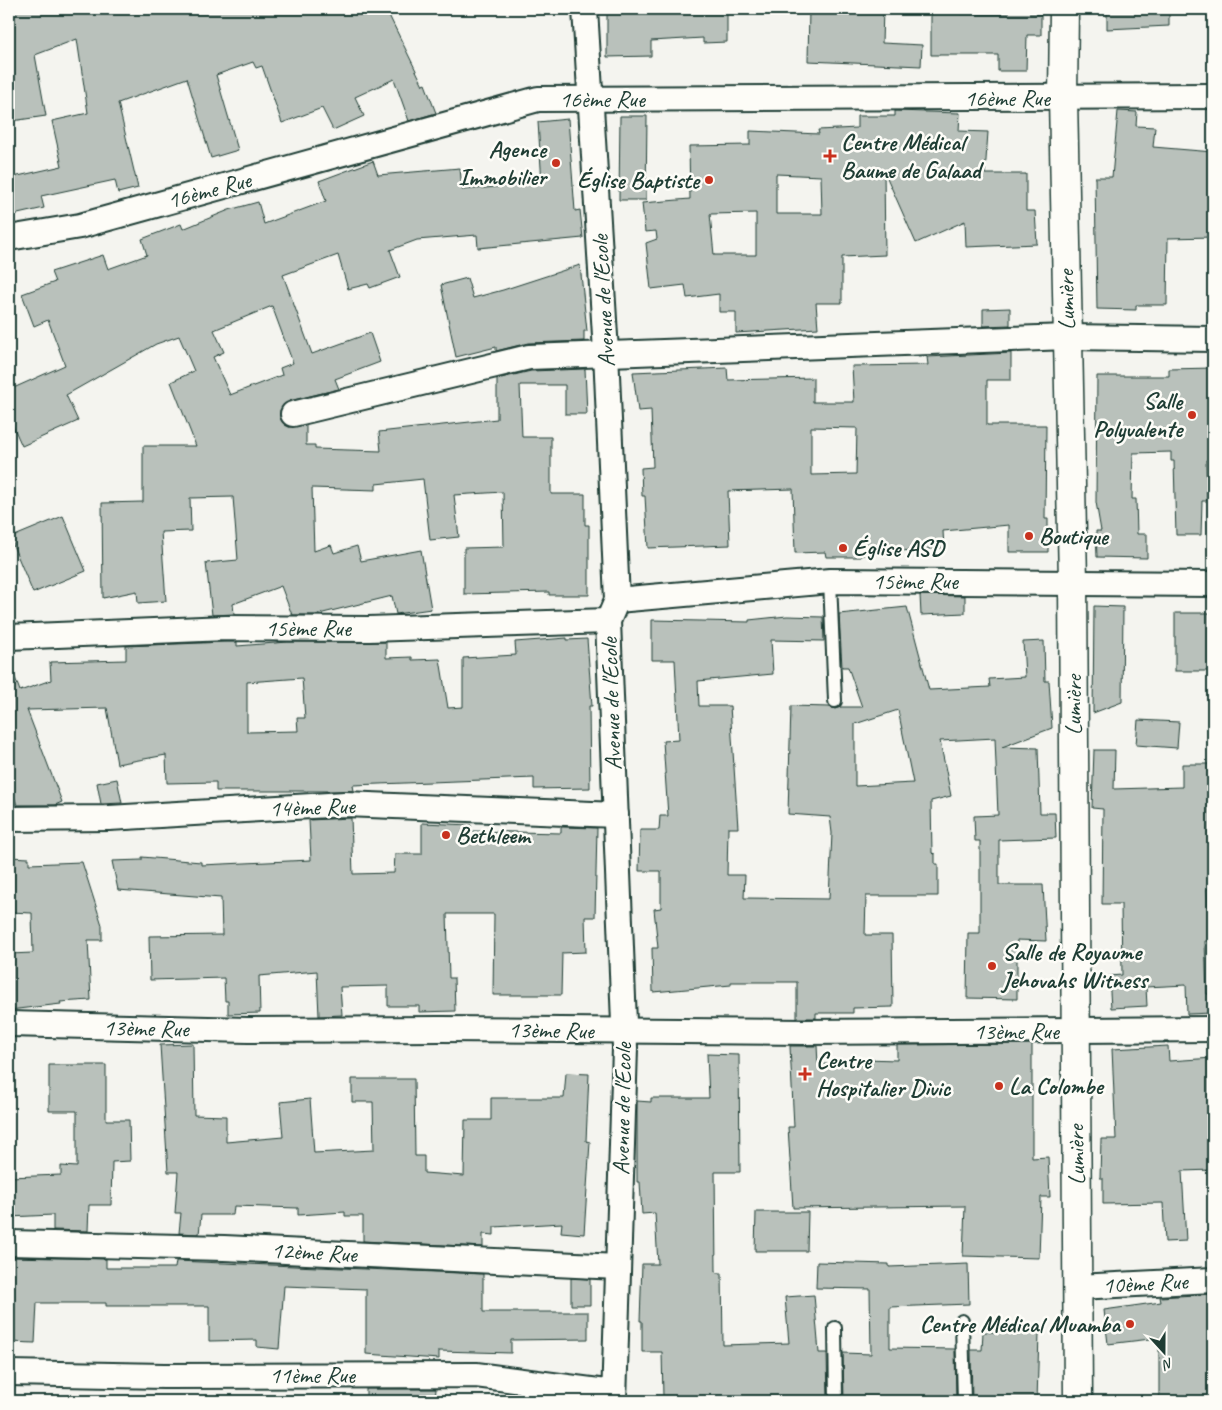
<svg xmlns="http://www.w3.org/2000/svg" width="1222" height="1410" font-family="Caveat,sans-serif">
<style>
.building{fill:#b9c1bb;stroke:#1f3d34;fill-rule:evenodd}
.lines{fill:none;stroke-linecap:round;stroke-linejoin:round}
.lane-casing{stroke:#1f3d34;stroke-width:16}
.street-casing{stroke:#1f3d34;stroke-width:28}
.secondary-casing{stroke:#1f3d34;stroke-width:31}
.lane{stroke:#fdfcf7;stroke-width:12}
.street{stroke:#fdfcf7;stroke-width:24}
.secondary{stroke:#fdfcf7;stroke-width:28}
.poi-dot{fill:#c8321e;stroke:#fdfcf7;stroke-width:2}
.labels{text-anchor:middle;stroke-width:5;stroke-linejoin:round;paint-order:stroke}
.street-label{font-size:24px;fill:#1f3d34;stroke:#fdfcf7}
.poi-label{font-size:24px;font-weight:bold;fill:#1f3d34;stroke:#fdfcf7;text-anchor:start}
</style>
<rect width="100%" height="100%" fill="#f4f4ef"/>
<filter id="ink" filterUnits="userSpaceOnUse"><feTurbulence type="fractalNoise" baseFrequency=".02" numOctaves="2"/><feDisplacementMap in="SourceGraphic" scale="10" xChannelSelector="R" yChannelSelector="G"/><feConvolveMatrix kernelMatrix="1 2 1 2 8 2 1 2 1" color-interpolation-filters="sRGB"/></filter>
<g filter="url(#ink)">
<g class="building">
<polygon points="9,9 386,9 423,85 425,84 436,113 409,121 394,79 355,97 364,116 333,130 322,108 282,123 262,66 256,68 253,62 216,75 238,150 211,158 187,78 118,103 138,188 118,193 115,180 41,196 44,208 9,216 9,178 62,166 52,121 88,113 77,39 35,55 46,116 12,121 9,101"/>
<polygon points="727,9 727,42 703,43 703,38 651,41 651,56 607,57 607,10"/>
<polygon points="809,9 883,9 882,43 922,45 921,66 808,61"/>
<polygon points="931,9 960,9 960,14 1041,14 1041,35 1027,35 1026,71 998,71 998,55 931,55"/>
<polygon points="1107,9 1169,9 1169,26 1107,29"/>
<path d="M895 111 960 113 959 131 988 132 985 174H1026V211H1035L1037 244 966 247 965 221 916 243 884 171 885 255 842 257V303H816L818 328 736 333V312H719V294L687 298 685 285 651 289 646 243 657 239 656 231 645 232 642 203 690 199 689 146 750 145V131L819 134 818 130 857 128V116H895ZM776 174 821 176 822 214H776ZM756 213V255H714L710 214Z"/>
<polygon points="1118,111 1137,112 1136,126 1155,127 1153,147 1213,152 1213,237 1168,238 1167,305 1136,305 1136,310 1097,309 1095,177 1112,177"/>
<polygon points="620,116 647,116 646,200 619,200"/>
<path d="M568 119 575 211 580 210 583 238 478 248 477 235 417 240 390 250 400 277 370 288 368 284 348 289 338 255 283 275 312 354 370 333 380 362 335 379 339 389 289 401 280 410V417L283 423 289 427 306 425V445H315V449L381 451 379 432 497 419V379L531 371 585 369 587 414H565V385H520L522 437H551V494H585V525H589V595H549V592L464 594V548L504 547 503 492 454 495 459 537 430 540 423 479 376 484V490L312 488 314 551 331 545 334 553 357 546 361 561 421 550 431 609 396 614 392 596 315 615H292L281 586 233 604 234 614 212 615 206 563 238 560 233 497 190 498 191 531 161 532 166 601 138 603 137 591 103 598 102 503 143 502V446H196L171 382 194 371 179 336 156 344 66 395 78 421 22 446 9 417V390L65 365 48 320 34 326 22 294 55 282 51 272 103 255 108 269 147 255 142 239 181 224 183 229 229 210 258 202 264 224 326 201 319 181 373 161 378 175 460 168 462 190 542 183 538 122ZM272 306 293 363 280 368 282 375 230 395 213 357 224 352 214 330Z"/>
<polygon points="580,265 587,331 584,331 584,341 528,343 496,351 496,347 456,357 441,285 467,278 473,298 503,290"/>
<polygon points="1010,308 1010,325 983,326 983,309"/>
<path d="M1011 353V380H987V425H1046L1045 519H1048V552H1009V525L943 531 944 548 884 552V554L861 555V557H826L825 552 795 553 793 489 728 491 730 545 648 548 645 496H642L641 468 653 467 651 410 638 411 633 372 727 368 728 380 813 378V402H854L852 366 928 365 927 357ZM811 427 857 428 856 474 811 475Z"/>
<polygon points="1213,368 1213,460 1206,460 1207,501 1202,501 1201,535 1176,535 1174,461 1171,461 1171,452 1133,453 1132,499 1136,499 1137,534 1147,534 1147,558 1097,557 1096,531 1101,531 1096,502 1097,376 1169,376 1169,369"/>
<polygon points="63,516 86,571 33,593 10,538"/>
<polygon points="920,595 965,596 965,613 921,615"/>
<polygon points="1094,606 1123,607 1122,702 1093,713"/>
<path d="M907 607 929 690 990 687 989 679 1025 677 1023 642 1044 641 1045 681H1049L1052 728 1002 747 1038 748 1040 813H1055L1056 838 999 840V885H1043L1046 941 1017 940V999L967 998 968 933H980V841H975L974 816 998 815 995 738 940 741 951 796 931 801 932 853 935 854V864H938V896H866L865 935H892L893 1007 853 1008V1013H816V1018H797V982H731V985L653 992 652 948H658L654 909 661 908V871H639L640 830H659L660 816H668L663 741 679 740 675 660H652V620L749 622V620L787 616 823 617 824 641 771 640 773 674 698 681 699 706H730L738 828H728L727 875H745L744 898 829 899 832 833 830 817 788 814 791 706 829 707 835 709 841 707H862L848 667H842L839 614ZM898 710 913 783 855 786V724Z"/>
<rect x="1175" y="613" width="38" height="58"/>
<path d="M567 638V640L587 639 592 706H589L590 788 534 789V778L353 785 354 791H216V782L167 783 166 755 117 764 107 708 27 710 62 802 55 805H17L13 793 9 795V667H11L20 691 51 680 50 662 126 660V646L226 642H237V646L288 642H386V658L412 657V660L440 659 448 708 463 707V658L516 655 515 642ZM302 678 305 718H297L298 731 247 732V682Z"/>
<polygon points="1138,720 1179,722 1177,748 1136,745"/>
<polygon points="1094,750 1115,750 1114,789 1182,787 1182,764 1213,764 1213,889 1207,889 1210,941 1205,941 1207,994 1213,994 1213,1013 1187,1014 1186,985 1146,987 1147,1006 1111,1008 1109,976 1122,975 1121,904 1102,904 1103,809 1092,808"/>
<polygon points="117,779 122,803 101,804 97,783"/>
<polygon points="351,818 353,874 394,873 395,854 422,854 422,823 471,825 471,831 561,833 561,827 597,828 595,917 585,917 586,952 562,953 561,995 493,995 494,914 447,914 449,978 454,978 455,1011 419,1012 419,1006 388,1006 388,986 340,987 342,1015 319,1016 317,971 259,976 260,1013 228,1014 228,1001 225,1001 224,978 150,980 149,936 222,935 221,898 118,890 112,861 142,860 142,857 201,862 201,865 311,860 309,820"/>
<polygon points="9,857 29,858 29,864 82,862 102,925 102,940 88,940 91,1000 60,1002 61,1004 9,1010 9,954 33,953 32,913 9,912"/>
<polygon points="193,1044 194,1115 226,1116 226,1142 283,1137 280,1102 310,1099 314,1153 374,1150 373,1102 352,1102 352,1079 414,1079 415,1156 424,1156 424,1173 464,1176 465,1120 491,1120 491,1098 564,1098 566,1073 589,1074 586,1141 590,1142 584,1234 561,1232 562,1223 494,1227 494,1235 483,1234 483,1247 363,1241 363,1216 345,1216 345,1212 298,1215 298,1208 234,1206 233,1215 201,1215 199,1234 179,1233 181,1213 175,1213 178,1172 168,1172 160,1045"/>
<polygon points="1032,1044 1032,1158 1048,1157 1050,1197 1041,1197 1039,1258 963,1256 965,1206 793,1208 788,1127 794,1127 790,1046 817,1046 818,1064 864,1065 865,1059 897,1060 897,1045"/>
<polygon points="1168,1046 1169,1061 1213,1058 1213,1170 1182,1171 1186,1241 1165,1242 1163,1203 1103,1204 1103,1178 1100,1178 1101,1139 1116,1139 1112,1049"/>
<polygon points="707,1054 739,1055 740,1172 715,1172 716,1273 722,1273 723,1345 789,1343 785,1297 814,1295 819,1353 827,1353 828,1401 739,1401 739,1398 663,1397 662,1352 642,1352 642,1321 640,1321 642,1264 658,1264 655,1213 642,1214 640,1182 637,1182 637,1101 651,1102 651,1098 709,1098"/>
<polygon points="49,1065 106,1065 106,1120 129,1120 130,1161 112,1162 111,1205 89,1205 88,1231 53,1230 53,1215 9,1217 9,1177 61,1175 61,1166 77,1167 77,1111 49,1111"/>
<polygon points="756,1212 808,1212 807,1251 755,1251"/>
<polygon points="9,1257 106,1259 106,1268 175,1268 176,1261 483,1274 483,1312 588,1312 588,1339 511,1340 511,1353 439,1351 439,1359 366,1354 366,1289 284,1286 279,1349 257,1347 257,1340 209,1341 209,1306 106,1306 106,1303 37,1303 35,1343 9,1342"/>
<polygon points="817,1262 889,1264 889,1267 968,1264 969,1304 890,1307 890,1348 955,1349 956,1401 844,1401 843,1353 871,1354 870,1289 816,1288"/>
<polygon points="571,1278 590,1279 590,1305 571,1305"/>
<polygon points="1213,1294 1213,1401 1159,1401 1159,1338 1108,1344 1104,1310 1161,1302 1160,1297"/>
<polygon points="983,1332 1039,1333 1037,1401 972,1401 971,1350 982,1350"/>
<polygon points="366,1389 436,1389 435,1401 366,1401"/>
</g>
<g class="lines">
<defs>
<g id="lane">
<polyline points="830,581 835,701"/>
<polyline points="962,1321 964,1401"/>
<polyline points="835,1328 836,1401"/>
</g>
<g id="street">
<polyline points="585,9 606,352 617,600 608,621 625,1048 614,1401"/>
<polyline points="9,238 80,226 538,99 1213,96"/>
<polyline points="293,414 529,357 1067,337 1213,339"/>
<polyline points="617,600 830,581 1213,584"/>
<polyline points="9,637 226,628 369,629 608,621"/>
<polyline points="9,819 109,818 345,804 616,815"/>
<polyline points="9,1024 248,1030 441,1029 804,1032 1213,1029"/>
<polyline points="9,1243 224,1248 618,1267"/>
<polyline points="1078,1287 1213,1280"/>
<polyline points="9,1373 164,1376 476,1375 614,1393"/>
</g>
<polyline id="secondary" points="1064,9 1063,98 1073,581 1078,1401"/>
</defs>
<use href="#lane" class="lane-casing"/>
<use href="#street" class="street-casing"/>
<use href="#secondary" class="secondary-casing"/>
<use href="#lane" class="lane"/>
<use href="#street" class="street"/>
<use href="#secondary" class="secondary"/>
</g>
</g>
<g class="poi-dot">
<path d="M827.5 148.5h5v5h5v5h-5v5h-5v-5h-5v-5h5z"/>
<circle cx="556" cy="163" r="5"/>
<circle cx="709" cy="180" r="5"/>
<circle cx="1192" cy="415" r="5"/>
<circle cx="1029" cy="536" r="5"/>
<circle cx="843" cy="548" r="5"/>
<circle cx="446" cy="835" r="5"/>
<circle cx="992" cy="966" r="5"/>
<path d="M802.5 1066.5h5v5h5v5h-5v5h-5v-5h-5v-5h5z"/>
<circle cx="999" cy="1086" r="5"/>
<circle cx="1130" cy="1324" r="5"/>
</g>
<g class="labels">
<g class="street-label">
<text x="1007" y="106">16ème Rue</text>
<text x="602" y="107">16ème Rue</text>
<text transform="translate(209 190) rotate(-15)" y="8">16ème Rue</text>
<text transform="translate(1066 300) rotate(-91)" y="8">Lumière</text>
<text transform="translate(603 301) rotate(-93)" y="8">Avenue de l'Ecole</text>
<text x="915" y="589">15ème Rue</text>
<text x="308" y="636">15ème Rue</text>
<text transform="translate(611 704) rotate(-92)" y="8">Avenue de l'Ecole</text>
<text transform="translate(1073 705) rotate(-90)" y="8">Lumière</text>
<text transform="translate(312 807) rotate(-2)" y="8">14ème Rue</text>
<text transform="translate(146 1028) rotate(1)" y="8">13ème Rue</text>
<text transform="translate(551 1030) rotate(1)" y="8">13ème Rue</text>
<text x="1016" y="1039">13ème Rue</text>
<text transform="translate(622 1109) rotate(-89)" y="8">Avenue de l'Ecole</text>
<text transform="translate(1076 1155) rotate(-91)" y="8">Lumière</text>
<text transform="translate(314 1252) rotate(3)" y="8">12ème Rue</text>
<text transform="translate(1145 1283) rotate(-3)" y="8">10ème Rue</text>
<text x="312" y="1383">11ème Rue</text>
</g>
<g class="poi-label">
<text x="841" y="150">Centre Médical<tspan x="841" dy="28">Baume de Galaad</tspan></text>
<text x="546" y="157" text-anchor="end">Agence<tspan x="546" dy="28">Immobilier</tspan></text>
<text x="699" y="188" text-anchor="end">Église Baptiste</text>
<text x="1182" y="409" text-anchor="end">Salle<tspan x="1182" dy="28">Polyvalente</tspan></text>
<text x="1039" y="544">Boutique</text>
<text x="853" y="556">Église ASD</text>
<text x="456" y="843">Bethleem</text>
<text x="1002" y="960">Salle de Royaume<tspan x="1002" dy="28">Jehovahs Witness</tspan></text>
<text x="816" y="1068">Centre<tspan x="816" dy="28">Hospitalier Divic</tspan></text>
<text x="1009" y="1094">La Colombe</text>
<text x="1120" y="1332" text-anchor="end">Centre Médical Muamba</text>
</g>
</g>
<rect width="1222" height="1410" fill="none" stroke="#fdfcf7" stroke-width="30"/>
<rect x="15" y="15" width="1192" height="1380" fill="none" stroke="#1f3d34" stroke-width="2" filter="url(#ink)"/>
<g transform="translate(1164 1352) rotate(159)" stroke="#fdfcf7" stroke-width="4" paint-order="stroke">
<path d="M0-4L9 19L0 12L-9 19Z" fill="#1f3d34"/>
<text y="-8" font-size="14" font-weight="bold" text-anchor="middle" fill="#1f3d34">N</text>
</g>
</svg>
